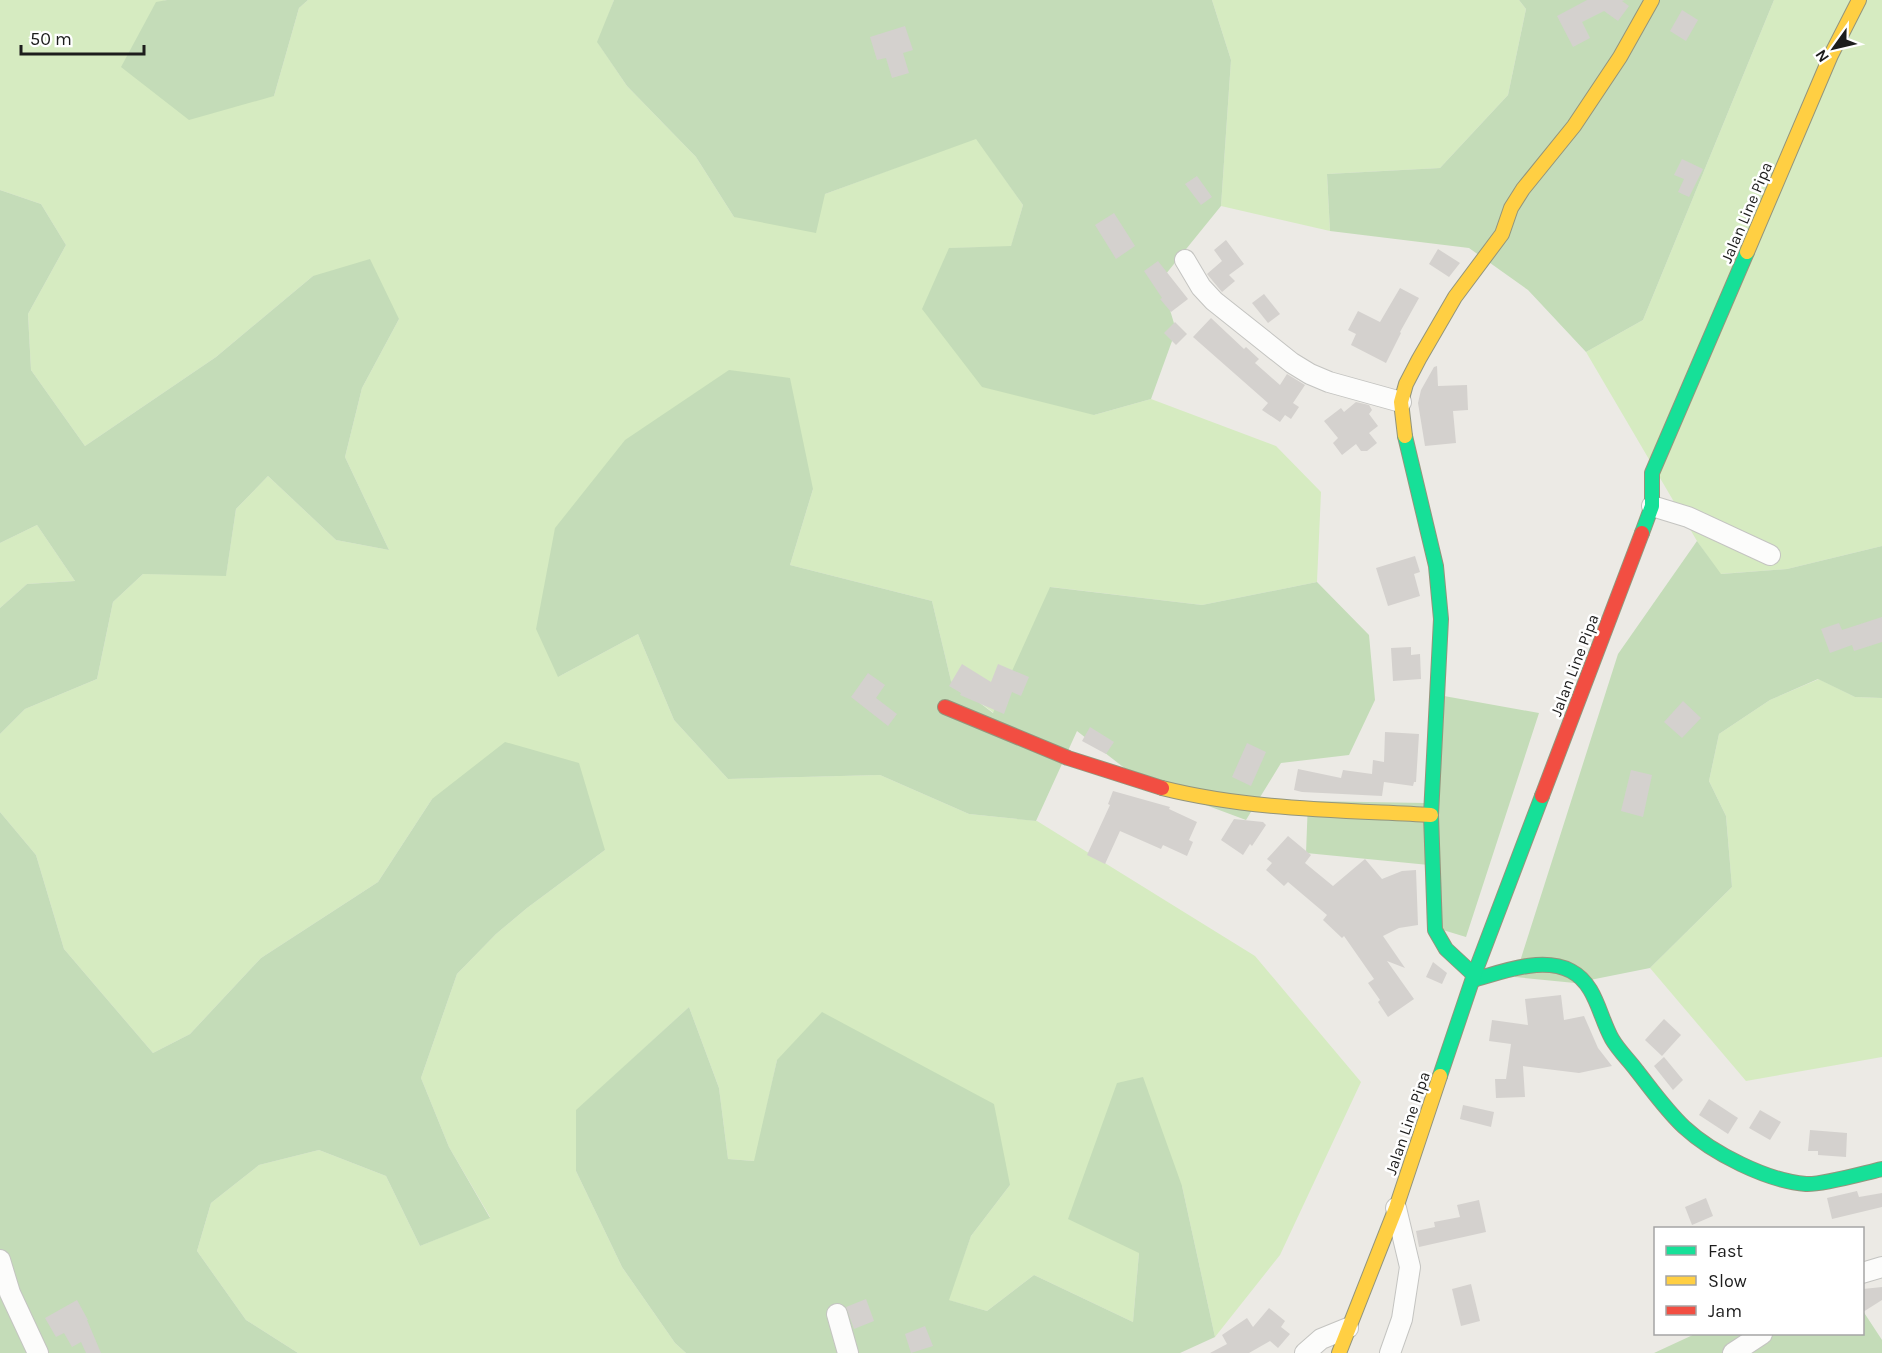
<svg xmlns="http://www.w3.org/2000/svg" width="1882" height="1353" font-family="Karla,sans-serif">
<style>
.grass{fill:#d6ebc1}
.forest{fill:#c4dcb8}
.building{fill:#d4d1ce}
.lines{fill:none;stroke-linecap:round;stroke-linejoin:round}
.street-casing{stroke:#c4c4c1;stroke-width:22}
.fast-casing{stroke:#93957c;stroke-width:16}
.slow-casing{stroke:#93957c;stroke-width:16}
.jam-casing{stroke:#93957c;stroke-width:16}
.street{stroke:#fcfcfb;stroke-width:20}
.fast{stroke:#16e098;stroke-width:14}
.slow{stroke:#ffcf43;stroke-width:14}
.jam{stroke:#f24e42;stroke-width:14}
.labels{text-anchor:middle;stroke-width:5;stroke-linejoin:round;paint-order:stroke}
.street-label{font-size:16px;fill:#1d1d1d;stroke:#fff}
</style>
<rect width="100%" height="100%" fill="#eceae5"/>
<g class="grass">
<polygon points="0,0 167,0 156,3 274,96 299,8 308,0 614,0 598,43 627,86 696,157 734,217 825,194 976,138 1023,205 1011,247 949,248 1094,415 1151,399 1276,446 1321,492 1317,582 1202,605 1051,587 994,713 951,681 932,601 790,565 813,489 558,677 638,634 674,720 728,779 880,775 969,814 1037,821 1255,956 1361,1082 1280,1255 1215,1337 1182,1186 1139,1253 1133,1322 1034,1275 987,1311 948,1300 971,1236 1010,1185 777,1060 755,1161 728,1159 719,1088 689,1007 576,1111 576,1171 622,1267 675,1343 686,1353 298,1353 246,1320 197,1251 211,1203 259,1165 319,1150 386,1176 420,1246 490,1217 449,1147 421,1078 457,974 496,934 527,908 605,850 432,799 378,882 261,958 190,1034 153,1053 64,949 36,855 0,812 0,734 25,709 97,679 113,602 143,574 226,575 236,509 268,476 336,540 389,550 345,457 362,388 399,319 313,276 216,357 85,446 31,370 28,314 66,245 41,204 0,190"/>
<polygon points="1212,0 1519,0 1526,9 1508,95 1440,168 1327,174 1330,231 1221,206 1231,60"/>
<polygon points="1774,0 1882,0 1882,546 1787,569 1720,574 1697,541 1586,352 1643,320"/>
<polygon points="37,525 75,581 27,584 0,608 0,543"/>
<polygon points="1819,679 1855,697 1882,698 1882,1057 1746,1081 1650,968 1732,887 1726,816 1709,781 1719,734 1770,700"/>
</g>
<g class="forest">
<polygon points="167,0 308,0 299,8 274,96 189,120 121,67 156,2"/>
<polygon points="614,0 1212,0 1231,60 1221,206 1161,280 1176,330 1151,399 1094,415 982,387 922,309 949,248 1011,246 1023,205 976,139 825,194 816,233 734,217 696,157 627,86 597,42"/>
<polygon points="1519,0 1774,0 1643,320 1586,352 1528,290 1469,248 1330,231 1327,174 1440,168 1508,95 1526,9"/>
<polygon points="0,190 41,204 66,245 28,314 31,370 85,446 216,357 313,276 370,259 399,319 362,388 345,457 389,550 336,540 268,476 236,509 226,576 143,574 113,602 97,679 25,709 0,734 0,608 27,584 75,581 37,525 0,543"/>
<polygon points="729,370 790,378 813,489 790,565 932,601 951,681 993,713 1050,587 1202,605 1317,582 1369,635 1375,700 1349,755 1281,763 1246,820 1141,781 1077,731 1036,821 969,814 880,775 728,779 674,720 638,634 558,677 536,629 555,528 625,440"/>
<polygon points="1697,541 1721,574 1787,569 1882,546 1882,698 1855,697 1818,679 1770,700 1719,734 1709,781 1726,816 1732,887 1650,968 1575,983 1515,977 1618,654"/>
<polygon points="1444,696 1539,713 1466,937 1433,927 1429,865 1306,853 1308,801 1425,803"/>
<polygon points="505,742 579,763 605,850 527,908 496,934 457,974 421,1078 449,1147 490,1218 420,1246 386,1176 319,1150 259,1165 211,1203 197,1251 246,1320 298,1353 0,1353 0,812 36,855 64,949 153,1053 190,1034 261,958 378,882 432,799"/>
<polygon points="689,1007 719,1088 728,1159 754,1161 777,1060 822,1012 994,1104 1010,1185 971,1236 949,1300 987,1311 1034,1275 1133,1322 1139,1253 1068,1219 1117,1083 1143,1077 1182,1186 1215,1337 1180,1353 686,1353 675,1343 622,1267 576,1171 576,1110"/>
<polygon points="1863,1311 1882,1340 1882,1353 1654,1353 1695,1334 1862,1334"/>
</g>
<g class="building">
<polygon points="1587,0 1625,0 1622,1 1629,6 1618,21 1604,11 1582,22 1590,38 1573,47 1557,16"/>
<polygon points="1682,10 1698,20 1686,41 1670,31"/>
<polygon points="905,26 913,50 903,53 909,73 892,78 886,58 877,60 870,37"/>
<polygon points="1682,159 1703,169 1689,197 1678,192 1684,179 1674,175"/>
<polygon points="1197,176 1212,197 1201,205 1185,184"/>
<polygon points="1114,213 1135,246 1116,259 1095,225"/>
<polygon points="1226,240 1244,264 1229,275 1235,281 1222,292 1207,274 1222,261 1214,250"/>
<polygon points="1438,249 1460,263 1449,277 1429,264"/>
<polygon points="1158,261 1188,299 1171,312 1160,299 1162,298 1144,271"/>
<polygon points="1400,288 1419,298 1400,332 1401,333 1386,363 1351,345 1356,334 1348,330 1358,311 1380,322"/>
<polygon points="1264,294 1280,314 1268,323 1252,303"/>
<polygon points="1211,318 1244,349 1246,347 1259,359 1255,363 1280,385 1287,374 1305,385 1293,403 1299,407 1291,419 1285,415 1280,422 1262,410 1268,403 1193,337"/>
<polygon points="1175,322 1187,334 1176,345 1164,333"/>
<polygon points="1437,366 1438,386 1467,385 1468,410 1453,411 1456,443 1425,446 1418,403 1421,390 1434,367"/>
<polygon points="1356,402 1369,405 1372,410 1369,414 1378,426 1369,433 1377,443 1367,451 1361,451 1356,444 1342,455 1333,443 1338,438 1324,421 1341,408 1344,412"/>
<polygon points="1415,556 1420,572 1414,574 1420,596 1388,606 1376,568"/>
<polygon points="1882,617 1882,642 1854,651 1852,645 1830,653 1821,629 1839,623 1842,630"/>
<polygon points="1411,647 1411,655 1420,654 1421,679 1393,681 1391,648"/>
<polygon points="962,664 991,682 998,664 1029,677 1021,696 1012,692 1004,714 960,695 961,693 949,686"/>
<polygon points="868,673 885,685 876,698 897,714 888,726 851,697"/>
<polygon points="1683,701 1701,718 1682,738 1664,722"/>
<polygon points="1090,727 1114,742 1106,754 1082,741"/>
<polygon points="1385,732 1419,734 1416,782 1414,782 1413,786 1384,782 1382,796 1302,792 1294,790 1298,769 1341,778 1343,770 1372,774 1373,760 1384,762"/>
<polygon points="1247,743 1266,752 1251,786 1232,777"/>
<polygon points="1631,770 1652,775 1643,817 1621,811"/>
<polygon points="1113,791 1170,807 1169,809 1197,822 1189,840 1193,842 1187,856 1163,845 1161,849 1120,831 1105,864 1087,855 1110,805 1108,804"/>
<polygon points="1234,819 1263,822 1266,825 1252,846 1250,844 1243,855 1221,840"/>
<polygon points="1288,836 1311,855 1305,863 1333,886 1365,859 1382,879 1402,871 1416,870 1418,925 1399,928 1383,936 1405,968 1387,961 1414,999 1388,1017 1378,1002 1380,1000 1368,983 1374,979 1344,936 1342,938 1323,920 1327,915 1288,882 1284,886 1266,870 1272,863 1267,859"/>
<polygon points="1433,962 1447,973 1442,984 1426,977"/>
<polygon points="1561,995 1564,1020 1584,1016 1598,1048 1612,1066 1579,1073 1523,1066 1525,1097 1496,1098 1495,1079 1506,1079 1511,1044 1489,1041 1492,1020 1528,1025 1525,999"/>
<polygon points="1664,1019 1681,1035 1662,1056 1645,1040"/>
<polygon points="1664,1057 1683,1080 1673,1090 1654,1066"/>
<polygon points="1709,1099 1738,1118 1728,1134 1699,1115"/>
<polygon points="1463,1105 1494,1112 1491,1127 1460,1119"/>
<polygon points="1760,1110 1781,1122 1770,1140 1749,1128"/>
<polygon points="1810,1130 1847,1133 1846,1157 1818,1155 1818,1151 1808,1151"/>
<polygon points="1857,1191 1859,1197 1882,1193 1882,1207 1832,1219 1827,1198"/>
<polygon points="1706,1198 1713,1216 1692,1225 1685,1207"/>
<polygon points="1479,1200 1486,1232 1419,1247 1416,1231 1435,1227 1434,1222 1460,1217 1457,1205"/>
<polygon points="1471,1284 1480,1321 1461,1326 1452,1289"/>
<polygon points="1882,1287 1882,1300 1863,1312 1863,1289"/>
<polygon points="866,1299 874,1321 854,1329 846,1307"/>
<polygon points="77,1300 88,1320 87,1320 101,1353 86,1353 81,1342 72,1347 64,1333 56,1337 45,1318"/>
<polygon points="1269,1308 1285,1321 1281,1327 1290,1334 1278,1348 1270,1341 1249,1353 1210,1353 1227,1344 1222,1335 1247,1318 1253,1327"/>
<polygon points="925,1326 933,1346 911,1353 905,1334"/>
</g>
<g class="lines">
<defs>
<g id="street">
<polyline points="1185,260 1201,287 1214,301 1292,363 1310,374 1329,382 1401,402"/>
<polyline points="1652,506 1688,517 1770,555"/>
<polyline points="0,1260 10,1293 38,1353"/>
<polyline points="1862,1273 1882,1267"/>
<polyline points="837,1314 848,1353"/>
<polyline points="1305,1353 1321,1339 1348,1328"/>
<polyline points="1390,1353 1402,1319 1410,1267 1396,1208"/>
<polyline points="1733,1353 1762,1334"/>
</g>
<g id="fast">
<polyline points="1405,436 1436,566 1441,619 1431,815 1435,930 1446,949 1474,975"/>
<polyline points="1642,533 1652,506 1652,473 1747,252"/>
<path d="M1473 980C1502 972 1542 956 1571 971 1596 984 1599 1016 1612 1039 1619 1051 1629 1060 1637 1071 1652 1090 1666 1110 1684 1127 1712 1153 1767 1181 1806 1184 1823 1185 1864 1173 1882 1169"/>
<polyline points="1440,1076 1474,975 1542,796"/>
</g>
<g id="slow">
<polyline points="1747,252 1831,55 1859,0"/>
<polyline points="1405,436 1401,402 1406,384 1419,359 1455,297 1502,234 1511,208 1523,189 1574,126 1620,57 1652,0"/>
<path d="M1162 788C1250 810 1340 810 1431 815"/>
<polyline points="1339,1353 1396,1208 1440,1076"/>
</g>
<g id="jam">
<polyline points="945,707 1068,758 1162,788"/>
<polyline points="1542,796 1642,533"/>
</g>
</defs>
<use href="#street" class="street-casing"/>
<use href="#fast" class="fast-casing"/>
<use href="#slow" class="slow-casing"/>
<use href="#jam" class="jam-casing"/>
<use href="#street" class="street"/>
<use href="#fast" class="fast"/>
<use href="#slow" class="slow"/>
<use href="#jam" class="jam"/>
</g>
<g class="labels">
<g class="street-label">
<text transform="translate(1746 212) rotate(-67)" y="6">Jalan Line Pipa</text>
<text transform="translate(1574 665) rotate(-69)" y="6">Jalan Line Pipa</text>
<text transform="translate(1407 1123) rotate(-71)" y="6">Jalan Line Pipa</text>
</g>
</g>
<rect x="1654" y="1227" width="210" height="108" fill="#ffffff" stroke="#a5a5a5" stroke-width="1.5"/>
<rect x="1666" y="1246" width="30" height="9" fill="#16e098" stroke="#a5a5a5" stroke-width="1.5"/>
<text x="1708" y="1257" font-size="18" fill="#1d1d1d">Fast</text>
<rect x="1666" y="1276" width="30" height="9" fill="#ffcf43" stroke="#a5a5a5" stroke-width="1.5"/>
<text x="1708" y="1287" font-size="18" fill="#1d1d1d">Slow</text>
<rect x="1666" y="1306" width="30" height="9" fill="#f24e42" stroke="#a5a5a5" stroke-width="1.5"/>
<text x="1708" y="1317" font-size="18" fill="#1d1d1d">Jam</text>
<g transform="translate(1834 48) rotate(236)" stroke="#ffffff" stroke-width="4.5" paint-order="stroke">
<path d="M0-4.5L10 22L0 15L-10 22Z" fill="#1d1d1d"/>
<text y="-9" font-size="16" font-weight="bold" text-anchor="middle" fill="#1d1d1d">N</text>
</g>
<path d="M21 45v9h123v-9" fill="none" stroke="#1d1d1d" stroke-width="3"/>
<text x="30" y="45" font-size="18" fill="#1d1d1d" stroke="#ffffff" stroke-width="4.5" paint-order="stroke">50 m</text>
</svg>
